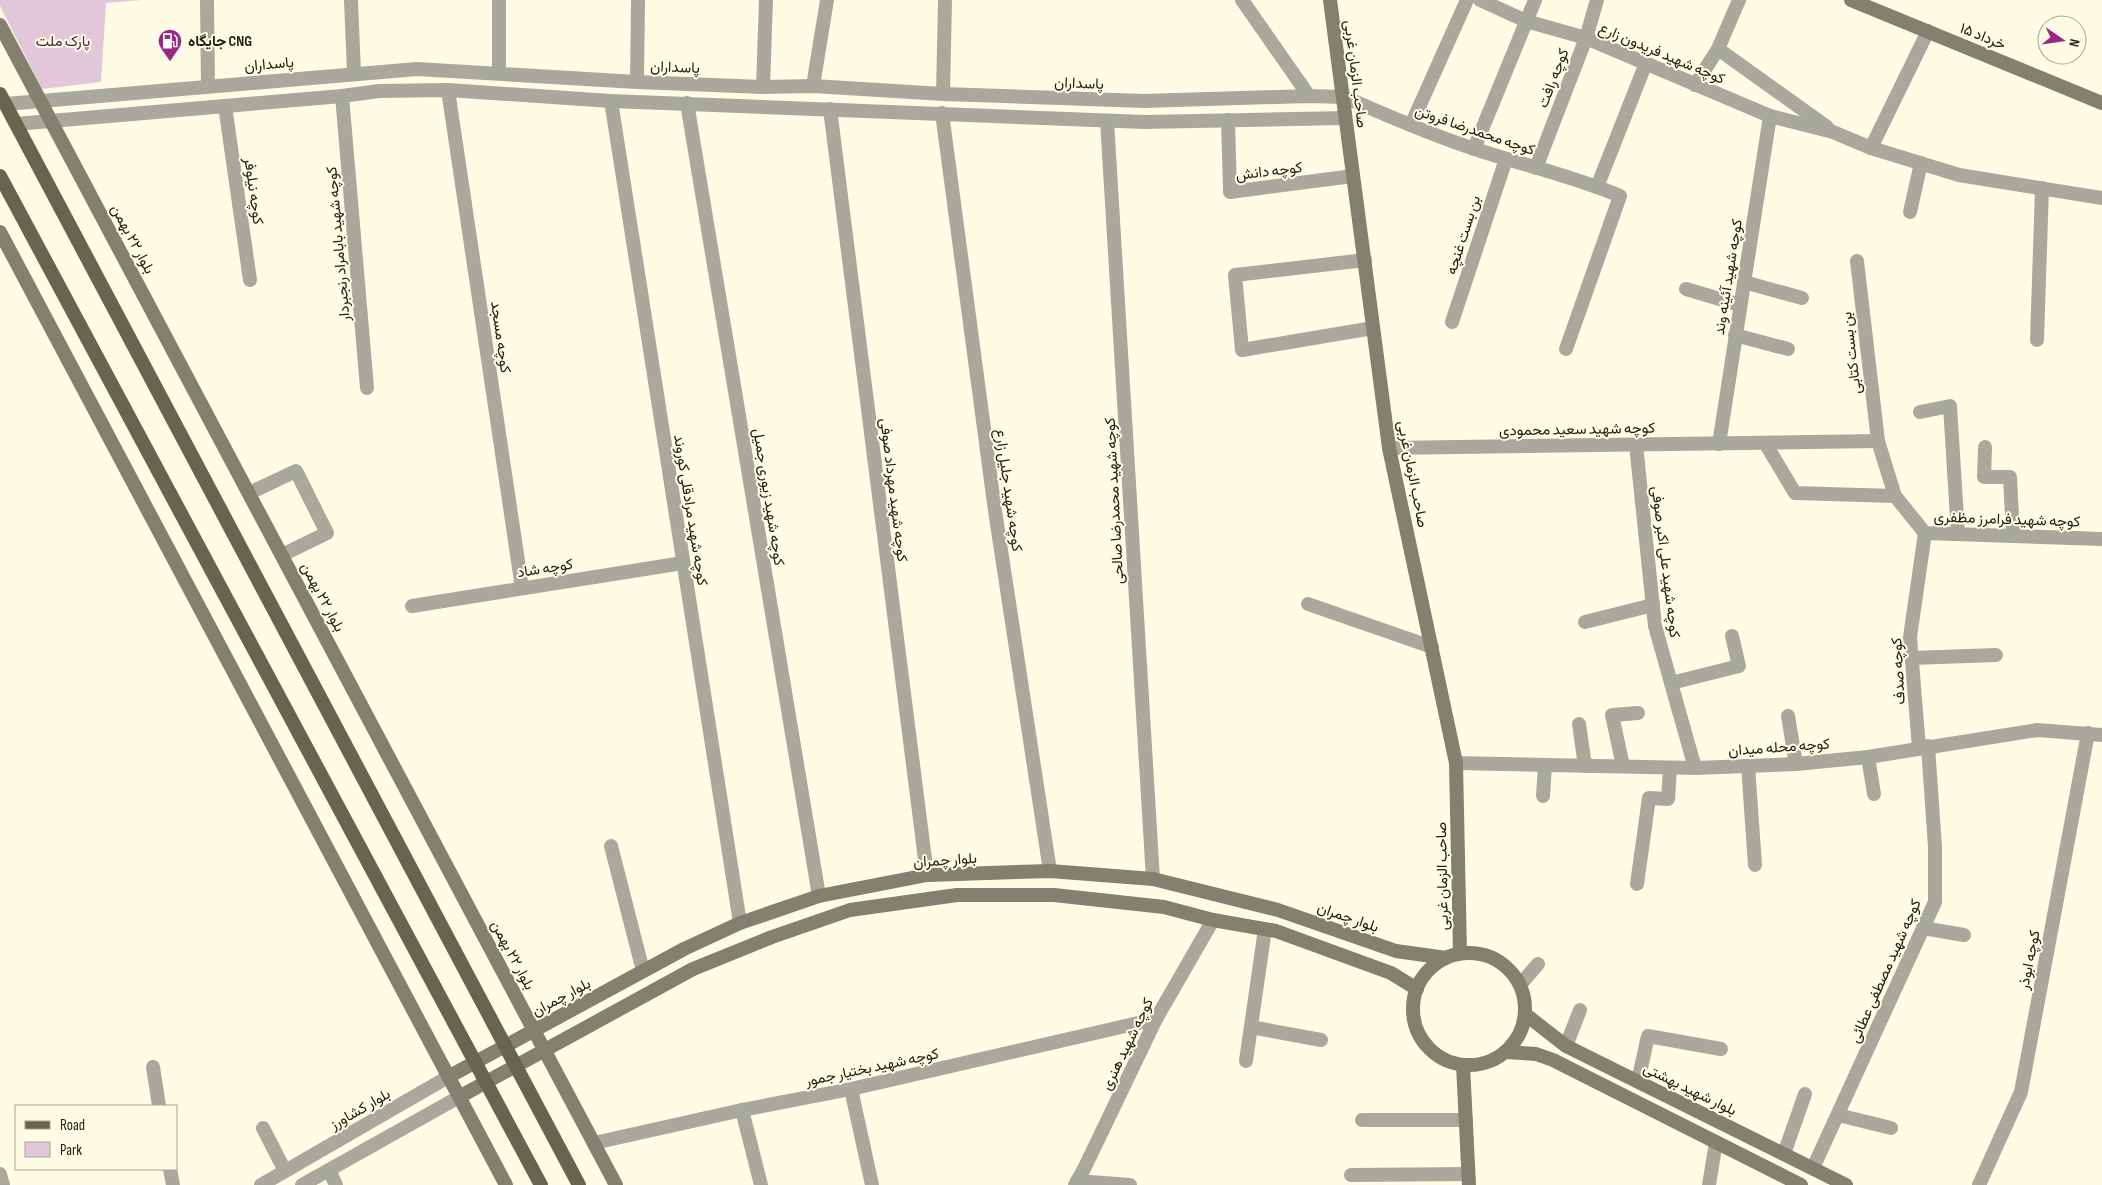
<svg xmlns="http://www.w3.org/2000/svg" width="2102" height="1185" font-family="'Sofia Sans Condensed',Vazirmatn,sans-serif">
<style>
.green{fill:#e1c7d9}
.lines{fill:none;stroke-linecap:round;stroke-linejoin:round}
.minor{stroke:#a9a89c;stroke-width:14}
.tertiary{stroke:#a9a89c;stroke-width:14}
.secondary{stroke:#82806f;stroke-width:14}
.primary{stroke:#676450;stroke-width:14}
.labels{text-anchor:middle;stroke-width:4;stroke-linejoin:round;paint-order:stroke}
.street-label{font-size:15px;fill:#222016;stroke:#fffce5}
.park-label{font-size:15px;fill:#4a2542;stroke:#fffce5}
.poi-label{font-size:15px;font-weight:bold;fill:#222016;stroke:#fffce5;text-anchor:start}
</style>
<rect width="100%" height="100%" fill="#fffce5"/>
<polygon class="green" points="0,0 142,0 106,3 101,82 42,89 0,6"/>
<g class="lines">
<g class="minor">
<polyline points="207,0 208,85"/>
<polyline points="351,0 354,73"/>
<polyline points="1242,0 1309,96"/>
<polyline points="1480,0 1526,21 1586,38 1770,116 1833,132 1871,148 1959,175 2102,198"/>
<polyline points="1718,49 1827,127"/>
<polyline points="499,73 499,0"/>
<polyline points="637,82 638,0"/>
<polyline points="1695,85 1718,49 1739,0"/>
<polyline points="813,86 827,0"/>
<polyline points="763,87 766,0"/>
<polyline points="448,90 522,588"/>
<polyline points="943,94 945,0"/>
<polyline points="342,96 367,388"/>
<path d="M1344 97C1387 115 1430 135 1475 149 1523 165 1573 176 1620 196L1566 349"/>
<polyline points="611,101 740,923"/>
<polyline points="687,103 819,896"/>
<polyline points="225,106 250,280"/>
<polyline points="830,109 927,875"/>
<polyline points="942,113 995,511 1050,871"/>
<polyline points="1228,120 1230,192 1353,176"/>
<polyline points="1107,121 1153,879"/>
<polyline points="1411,125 1467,0"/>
<polyline points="1871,148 1928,31"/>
<polyline points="1474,149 1535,0"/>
<polyline points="1536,168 1586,38 1597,0"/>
<polyline points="1597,187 1646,63"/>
<polyline points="1910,212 1921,163"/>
<polyline points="1365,260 1235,275 1242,350 1373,328"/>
<polyline points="1857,261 1878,441 1895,496 1925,533 2102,539"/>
<polyline points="1744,282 1802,298"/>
<polyline points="1686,289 1740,305"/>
<polyline points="1452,322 1506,159"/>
<polyline points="1735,335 1788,349"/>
<polyline points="2037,340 2042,188"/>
<polyline points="1920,412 1950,406 1958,534"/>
<polyline points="1765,443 1795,493 1895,496"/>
<polyline points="1719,444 1770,116"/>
<polyline points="1636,445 1655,626 1695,768"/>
<polyline points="1985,447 1984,477 2010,477 2013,536"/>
<polyline points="1389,448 1878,441"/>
<polyline points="249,493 296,471 327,533 282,555"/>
<polyline points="1308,604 1432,647"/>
<polyline points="412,606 683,563"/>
<polyline points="1585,622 1653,605"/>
<polyline points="1912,658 1996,655"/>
<polyline points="1671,683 1739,666 1732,636"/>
<polyline points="1788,716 1796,764"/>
<polyline points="1579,724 1585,766"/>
<polyline points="1919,748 1910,637 1925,533"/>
<polyline points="1868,757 1874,794"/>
<polyline points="1456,763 1695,768 1748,766 1796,764 1868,757 2037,730 2102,735"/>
<polyline points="1623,766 1612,715 1638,713"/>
<polyline points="1748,766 1755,865"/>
<polyline points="1543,796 1545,765"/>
<polyline points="611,846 643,971"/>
<polyline points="1637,884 1649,798 1668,799 1670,768"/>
<polyline points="1923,928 1964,935"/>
<polyline points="1520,985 1538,964"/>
<polyline points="1251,1027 1321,1040"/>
<polyline points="1566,1046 1580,1010"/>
<polyline points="1246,1061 1265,929"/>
<polyline points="153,1067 159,1106"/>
<polyline points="1638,1081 1648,1036 1721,1049"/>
<polyline points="851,1089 872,1185"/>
<polyline points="742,1110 761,1185"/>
<polyline points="1838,1115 1891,1128"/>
<polyline points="1362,1120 1466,1120"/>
<polyline points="263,1128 285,1171"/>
<polyline points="594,1143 742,1110 851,1089 1156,1019"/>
<polyline points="1784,1154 1805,1094"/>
<polyline points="1813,1168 1935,902 1935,847 1928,746"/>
<polyline points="170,1169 173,1185"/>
<polyline points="329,1170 336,1185"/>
<polyline points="0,1174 3,1185"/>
<polyline points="1351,1175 1468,1174"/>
<polyline points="1077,1181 1130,1185"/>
<polyline points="1075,1185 1084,1169 1156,1019 1213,920"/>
<polyline points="1709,1185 1716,1142"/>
<polyline points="1979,1185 2021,1092 2088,733"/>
</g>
<g class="tertiary">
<polyline points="6,104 417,69 637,82 763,87 813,86 943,94 1144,101 1309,96 1344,97"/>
<polyline points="16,124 342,96 379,91 448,90 611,101 1144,122 1345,118"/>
<polyline points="261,1185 448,1077"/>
<polyline points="302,1185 459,1097"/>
</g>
<g class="secondary">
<polyline points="1330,0 1389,448 1456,763 1460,953"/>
<polyline points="1851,0 2102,103"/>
<polyline points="0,25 616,1185"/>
<polyline points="0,232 506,1185"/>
<circle cx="1469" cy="1009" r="56"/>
<polyline points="1525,1014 1566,1046 1846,1185"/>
<polyline points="1505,1052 1536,1054 1553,1060 1801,1185"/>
<polyline points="1463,1065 1469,1185"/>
<polyline points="448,1077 684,949 740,923 819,896 927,875 1050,871 1153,879 1278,910 1396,951 1446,958"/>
<polyline points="459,1097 693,969 772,937 850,910 957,895 1054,895 1164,907 1213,920 1276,931 1391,973 1417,989"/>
</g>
<g class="primary">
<polyline points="0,94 579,1185"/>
<polyline points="0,176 541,1185"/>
</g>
</g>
<defs>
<symbol id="fuel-pin" viewBox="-11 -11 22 30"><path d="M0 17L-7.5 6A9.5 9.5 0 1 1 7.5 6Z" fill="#992785" stroke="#fffce5"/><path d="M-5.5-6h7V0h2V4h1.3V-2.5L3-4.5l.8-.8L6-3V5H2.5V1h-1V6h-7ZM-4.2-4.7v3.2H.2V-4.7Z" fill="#fff"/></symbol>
</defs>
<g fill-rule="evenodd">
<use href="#fuel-pin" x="156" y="27" width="28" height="38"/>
</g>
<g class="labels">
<g class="street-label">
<text transform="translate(1983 36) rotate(22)" y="5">۱۵ خرداد</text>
<text transform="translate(1662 53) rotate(23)" y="5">کوچه شهید فریدون زارع</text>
<text transform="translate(269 64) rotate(-5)" y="5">پاسداران</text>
<text transform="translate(675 67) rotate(2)" y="5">پاسداران</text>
<text transform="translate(1356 74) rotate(83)" y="5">صاحب الزمان غربی</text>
<text transform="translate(1553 78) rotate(-69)" y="5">کوچه رافت</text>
<text transform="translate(1079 83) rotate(2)" y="5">پاسداران</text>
<text transform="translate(1475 130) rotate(19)" y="5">کوچه محمدرضا فروتن</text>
<text transform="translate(1269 171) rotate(-7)" y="5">کوچه دانش</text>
<text transform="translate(254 191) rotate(82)" y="5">کوچه نیلوفر</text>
<text transform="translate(1463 235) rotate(-72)" y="5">بن بست غنچه</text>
<text transform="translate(133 239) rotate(62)" y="5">بلوار ۲۲ بهمن</text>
<text transform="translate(338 244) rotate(-95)" y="5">کوچه شهید بابامراد رنجبردار</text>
<text transform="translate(1728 277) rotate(-81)" y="5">کوچه شهید آئینه وند</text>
<text transform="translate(501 337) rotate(82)" y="5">کوچه مسجد</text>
<text transform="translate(1851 353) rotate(-97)" y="5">بن بست کتابی</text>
<text transform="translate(1577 429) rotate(-1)" y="5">کوچه شهید سعید محمودی</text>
<text transform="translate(1413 474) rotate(79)" y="5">صاحب الزمان غربی</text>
<text transform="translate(894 490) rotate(83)" y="5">کوچه شهید مهرداد صوفی</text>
<text transform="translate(1009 490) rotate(82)" y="5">کوچه شهید جلیل زارع</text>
<text transform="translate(769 497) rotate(81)" y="5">کوچه شهید زیوری جمیل</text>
<text transform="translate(1114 501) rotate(-93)" y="5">کوچه شهید محمدرضا صالحی</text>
<text transform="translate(691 510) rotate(81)" y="5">کوچه شهید مرادقلی کوروند</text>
<text transform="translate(2007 519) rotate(2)" y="5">کوچه شهید فرامرز مظفری</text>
<text transform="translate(1666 562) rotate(83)" y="5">کوچه شهید علی اکبر صوفی</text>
<text transform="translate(545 568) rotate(-9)" y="5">کوچه شاد</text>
<text transform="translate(323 597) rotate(62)" y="5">بلوار ۲۲ بهمن</text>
<text transform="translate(1898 671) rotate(-93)" y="5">کوچه صدف</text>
<text transform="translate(1779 747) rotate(-4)" y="5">کوچه محله میدان</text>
<text transform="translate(945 860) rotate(-4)" y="5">بلوار چمران</text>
<text transform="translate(1442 876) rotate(-91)" y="5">صاحب الزمان غربی</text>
<text transform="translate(1348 917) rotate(19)" y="5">بلوار چمران</text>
<text transform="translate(513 955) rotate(62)" y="5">بلوار ۲۲ بهمن</text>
<text transform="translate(2029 960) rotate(-79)" y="5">کوچه ابوذر</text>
<text transform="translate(1885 971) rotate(-66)" y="5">کوچه شهید مصطفی عطائی</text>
<text transform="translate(561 997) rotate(-28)" y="5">بلوار چمران</text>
<text transform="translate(1127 1044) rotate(-64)" y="5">کوچه شهید هنری</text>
<text transform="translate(872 1067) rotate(-12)" y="5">کوچه شهید بختیار جمور</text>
<text transform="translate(1690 1089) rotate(26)" y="5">بلوار شهید بهشتی</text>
<text transform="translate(360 1109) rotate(-30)" y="5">بلوار کشاورز</text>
</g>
<g class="park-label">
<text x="63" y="46">پارک ملت</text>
</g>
<g class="poi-label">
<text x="188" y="46">جایگاه CNG</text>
</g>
</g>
<rect x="15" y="1105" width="162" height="65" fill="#fffce5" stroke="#a7a492"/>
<rect x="25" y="1121" width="25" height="8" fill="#676450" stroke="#a7a492"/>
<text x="60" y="1130" font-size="15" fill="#222016">Road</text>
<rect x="25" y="1142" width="25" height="15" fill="#e1c7d9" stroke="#a7a492"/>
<text x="60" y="1155" font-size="15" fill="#222016">Park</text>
<g transform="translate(2062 40) rotate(103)"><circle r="24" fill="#fffce5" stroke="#a7a492"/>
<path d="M0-4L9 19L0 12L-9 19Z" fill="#992785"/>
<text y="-8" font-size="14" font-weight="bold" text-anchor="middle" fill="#222016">N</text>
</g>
</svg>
